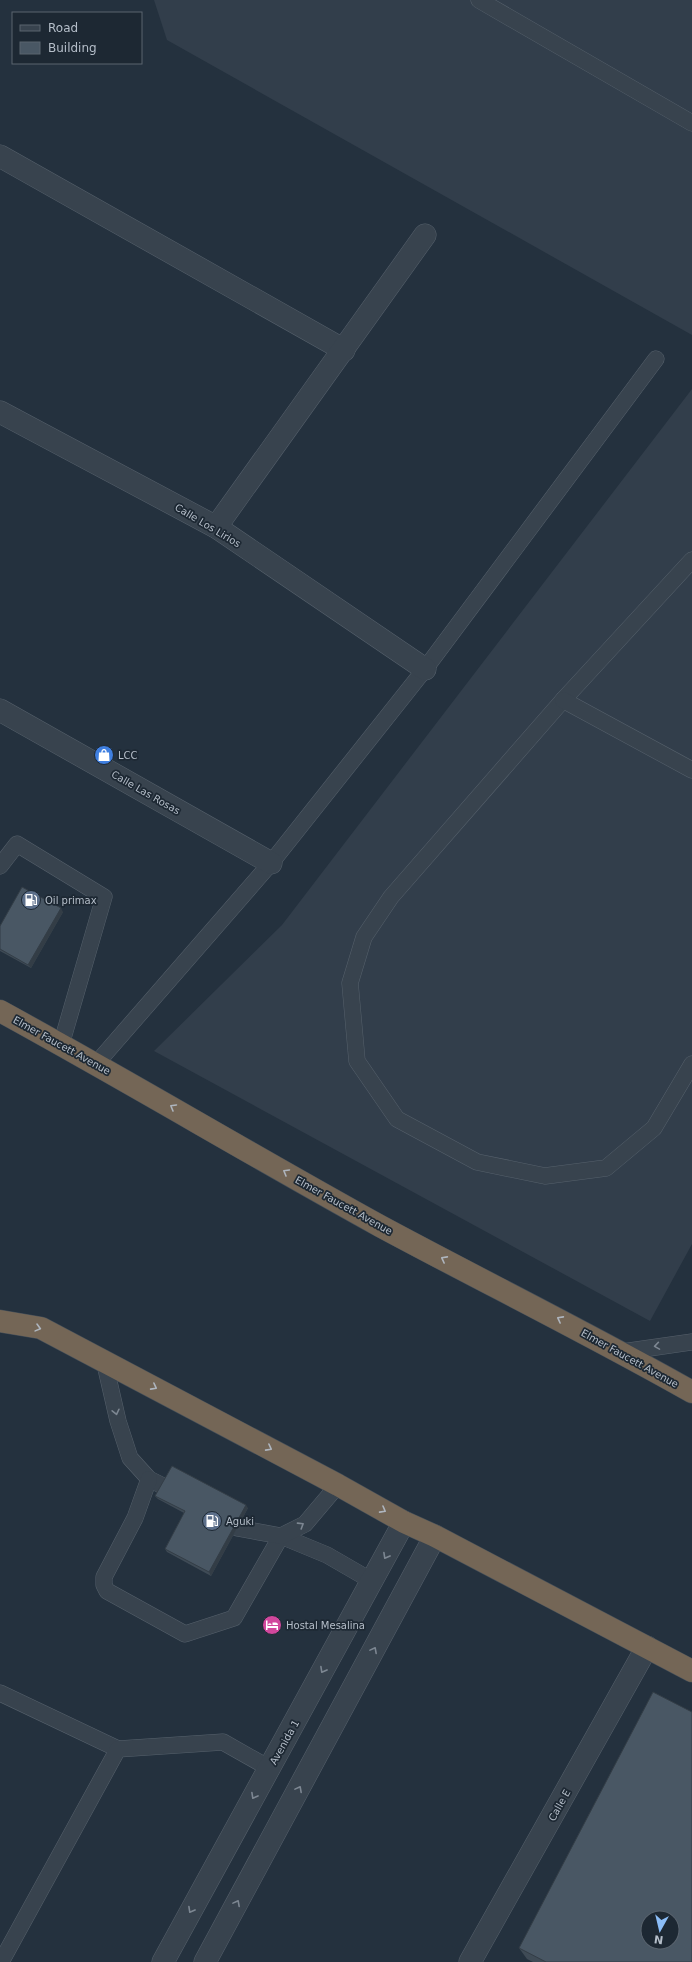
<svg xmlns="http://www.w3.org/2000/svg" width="692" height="1962" font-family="'DejaVu Sans',sans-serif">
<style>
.airport{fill:#323e4b}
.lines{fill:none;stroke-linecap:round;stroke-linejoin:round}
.lane-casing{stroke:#56616c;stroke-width:17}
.street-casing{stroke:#56616c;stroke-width:23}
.highway-casing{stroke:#434e59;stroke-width:23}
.lane{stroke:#38434e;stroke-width:16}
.street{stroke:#38434e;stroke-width:22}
.highway{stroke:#746656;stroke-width:22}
.wall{fill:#3f4b56}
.shaded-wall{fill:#333d46}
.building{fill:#495764;stroke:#333d46;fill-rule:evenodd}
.oneway{stroke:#aeb5be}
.oneway2{stroke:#7d8792}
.labels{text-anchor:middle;stroke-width:3.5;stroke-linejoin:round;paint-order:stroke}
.street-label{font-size:10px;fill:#b5bec9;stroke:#1d2833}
.poi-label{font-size:10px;fill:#b5bec9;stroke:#1d2833;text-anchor:start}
</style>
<rect width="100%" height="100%" fill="#24313e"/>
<g class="airport">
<polygon points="154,0 692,0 692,335 167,40"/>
<polygon points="692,389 692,1244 650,1321 154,1051 282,925"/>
</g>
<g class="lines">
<defs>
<g id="lane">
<polyline points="479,0 692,123"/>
<polyline points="692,560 563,700 391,897 364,937 350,983 357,1061 397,1119 477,1162 545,1176 606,1168 654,1128 692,1064"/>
<polyline points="563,700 692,770"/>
<polyline points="0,866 17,844 104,897 61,1045"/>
<polyline points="96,1064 271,863 425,669 656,359"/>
<polyline points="622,1352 692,1342"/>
<polyline points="104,1360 118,1421 130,1458 149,1479 165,1487"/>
<polyline points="149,1479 135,1518 104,1577 104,1585 107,1591 185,1634 234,1618 281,1536 327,1555 372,1581"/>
<polyline points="237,1528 281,1536 305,1524 338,1485"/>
<polyline points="0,1693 118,1749"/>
<polyline points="1,1962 118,1749 223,1742 269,1768"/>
</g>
<g id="street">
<polyline points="0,156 344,350"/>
<polyline points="0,412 216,527 425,669"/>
<polyline points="216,527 425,235"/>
<polyline points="0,710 271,863"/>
<polyline points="163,1962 404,1522"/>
<polyline points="205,1962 435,1536"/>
<polyline points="470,1962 647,1647"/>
</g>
<g id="highway">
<path d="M0 1011C128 1081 253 1156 380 1226 484 1282 590 1334 692 1392"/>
<polyline points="0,1321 41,1328 338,1485 404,1522 435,1536 692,1671"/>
</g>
</defs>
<use href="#lane" class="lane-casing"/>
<use href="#street" class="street-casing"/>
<use href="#highway" class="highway-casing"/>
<use href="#lane" class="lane"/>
<use href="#street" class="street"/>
<use href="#highway" class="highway"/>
</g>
<g class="wall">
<polygon points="63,912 31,968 0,951 0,926"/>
<polygon points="155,1496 248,1508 211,1576 167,1552 165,1549 184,1513 158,1499"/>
<polygon points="519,1948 692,1962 533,1962 527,1959"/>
</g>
<g class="shaded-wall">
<polygon points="61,908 63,912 31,968 28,965"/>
<polygon points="246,1505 248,1508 211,1576 209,1572"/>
</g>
<g class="building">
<polygon points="22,887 61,908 28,965 0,949 0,926"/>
<polygon points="172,1466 246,1505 209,1572 165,1549 185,1511 155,1496"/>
<path d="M653 1692 692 1712V1962H546L519 1948ZM648 1918H672V1942H648Z"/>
</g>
<defs><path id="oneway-chevron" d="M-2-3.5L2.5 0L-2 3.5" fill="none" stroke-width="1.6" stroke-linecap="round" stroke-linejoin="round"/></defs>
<g class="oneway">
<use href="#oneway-chevron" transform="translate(173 1107) rotate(-150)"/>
<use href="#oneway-chevron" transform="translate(286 1172) rotate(-150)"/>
<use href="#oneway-chevron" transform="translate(444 1259) rotate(-152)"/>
<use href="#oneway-chevron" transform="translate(560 1319) rotate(-152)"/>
<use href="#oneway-chevron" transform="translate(38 1328) rotate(15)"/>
<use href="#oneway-chevron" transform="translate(154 1387) rotate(28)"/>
<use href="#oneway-chevron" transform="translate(269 1448) rotate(28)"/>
<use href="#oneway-chevron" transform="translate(383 1510) rotate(29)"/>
</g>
<g class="oneway2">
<use href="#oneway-chevron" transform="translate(657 1346) rotate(171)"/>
<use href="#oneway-chevron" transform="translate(116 1412) rotate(77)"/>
<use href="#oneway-chevron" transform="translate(301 1525) rotate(-32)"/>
<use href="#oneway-chevron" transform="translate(386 1556) rotate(119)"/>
<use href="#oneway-chevron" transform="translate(374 1650) rotate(-62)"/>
<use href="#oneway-chevron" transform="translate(323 1670) rotate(119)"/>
<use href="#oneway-chevron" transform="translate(299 1789) rotate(-62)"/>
<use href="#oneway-chevron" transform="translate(254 1796) rotate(119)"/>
<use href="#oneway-chevron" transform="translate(237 1903) rotate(-62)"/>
<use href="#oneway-chevron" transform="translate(191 1910) rotate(119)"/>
</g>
<defs>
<symbol id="shop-disc" viewBox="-11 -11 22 22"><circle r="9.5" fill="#3f7fe0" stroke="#1d2833"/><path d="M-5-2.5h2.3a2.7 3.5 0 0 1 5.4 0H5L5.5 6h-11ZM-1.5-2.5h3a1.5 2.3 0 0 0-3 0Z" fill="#fff"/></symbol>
<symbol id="fuel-disc" viewBox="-11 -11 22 22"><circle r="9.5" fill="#5c6f8a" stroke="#1d2833"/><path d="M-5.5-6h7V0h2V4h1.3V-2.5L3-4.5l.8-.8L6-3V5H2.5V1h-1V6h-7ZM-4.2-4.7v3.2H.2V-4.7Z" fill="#fff"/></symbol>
<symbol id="hotel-disc" viewBox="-11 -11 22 22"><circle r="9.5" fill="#d1479c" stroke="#1d2833"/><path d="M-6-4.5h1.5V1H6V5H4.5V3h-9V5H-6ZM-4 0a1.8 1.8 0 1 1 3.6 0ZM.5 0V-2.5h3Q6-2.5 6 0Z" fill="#fff"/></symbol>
</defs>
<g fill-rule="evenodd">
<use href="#shop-disc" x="93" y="744" width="22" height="22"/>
<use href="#fuel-disc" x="20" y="889" width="22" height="22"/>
<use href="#fuel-disc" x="201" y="1510" width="22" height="22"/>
<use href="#hotel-disc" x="261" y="1614" width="22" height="22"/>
</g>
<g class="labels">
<g class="street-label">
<text transform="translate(208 525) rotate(31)" y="4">Calle Los Lirios</text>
<text transform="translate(146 792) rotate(30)" y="4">Calle Las Rosas</text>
<text transform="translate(62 1045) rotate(29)" y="4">Elmer Faucett Avenue</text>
<text transform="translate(344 1205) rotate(29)" y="4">Elmer Faucett Avenue</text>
<text transform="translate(630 1358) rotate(29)" y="4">Elmer Faucett Avenue</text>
<text transform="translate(284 1742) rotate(-61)" y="4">Avenida 1</text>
<text transform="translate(559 1805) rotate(-61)" y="4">Calle E</text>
</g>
<g class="poi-label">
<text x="118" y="759">LCC</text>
<text x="45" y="904">Oil primax</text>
<text x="226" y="1525">Aguki</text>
<text x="286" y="1629">Hostal Mesalina</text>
</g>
</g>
<rect x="12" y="12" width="130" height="52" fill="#1d2833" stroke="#5a646f"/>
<rect x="20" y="25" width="20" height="6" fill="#38434e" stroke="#5a646f"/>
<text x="48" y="32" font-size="12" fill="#b5bec9">Road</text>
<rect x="20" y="42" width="20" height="12" fill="#495764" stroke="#5a646f"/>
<text x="48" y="52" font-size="12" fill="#b5bec9">Building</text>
<g transform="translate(660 1930) rotate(188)"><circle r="19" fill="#1d2833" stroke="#5a646f"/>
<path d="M0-3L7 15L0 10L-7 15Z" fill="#8bbdf7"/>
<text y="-6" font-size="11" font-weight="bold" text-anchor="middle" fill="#b5bec9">N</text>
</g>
</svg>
